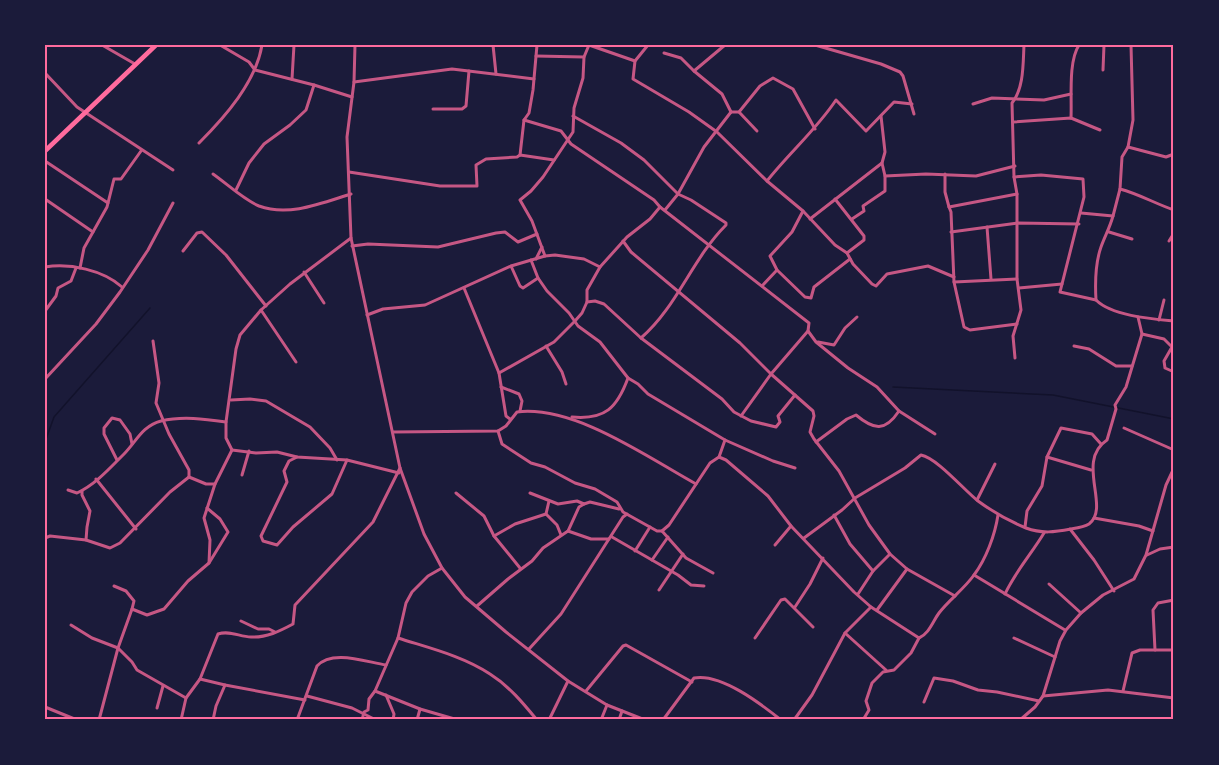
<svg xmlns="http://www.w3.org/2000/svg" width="1219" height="765" font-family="Manrope,sans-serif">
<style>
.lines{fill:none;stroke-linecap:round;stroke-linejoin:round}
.stream{stroke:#12122b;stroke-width:1.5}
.minor{stroke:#c65784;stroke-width:3}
.secondary{stroke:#ff6b9d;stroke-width:4.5}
.neatline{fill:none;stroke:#ff6b9d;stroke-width:2}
</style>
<rect width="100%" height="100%" fill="#1b1b3a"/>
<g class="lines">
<g class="stream">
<polyline points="893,387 1053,395 1174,419"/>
<polyline points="45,442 54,417 150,308"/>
</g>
<g class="minor">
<polyline points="102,45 135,64"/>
<polyline points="220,45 249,62 255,70 314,85 352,97"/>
<polyline points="355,45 354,82 347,137 351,238 400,468 424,534 442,568 465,597 506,632 568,681 607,705 645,720"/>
<polyline points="493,45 496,74"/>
<polyline points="589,45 635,61"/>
<polyline points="648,45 635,61 633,79 689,112 717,132 767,181 803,211 835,245 847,253 853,264 872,284 876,286 887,274 928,266 954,277"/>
<polyline points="815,45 881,64 900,72 903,76 914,114"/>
<path d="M1131 45 1133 120 1128 147 1122 157 1120 189C1139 194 1156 204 1174 210"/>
<polyline points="664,53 681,58 694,71 722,94 731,112"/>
<polyline points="536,56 584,57"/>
<polyline points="1103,70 1104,45"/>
<polyline points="694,71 725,45"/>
<polyline points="45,73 77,107 173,170"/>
<polyline points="292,79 294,45"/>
<polyline points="354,82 452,69 534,79"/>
<polyline points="973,104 992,98 1044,100 1071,94"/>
<polyline points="433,109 462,109 466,106 469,71"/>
<polyline points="731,112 739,112 760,86 773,78 793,89 815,129"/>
<polyline points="739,112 757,131"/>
<path d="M573 116 621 143 644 160 678 194 691 200 726 223V225C692 259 677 307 641 338"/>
<path d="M1071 118C1072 98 1068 62 1079 45"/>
<polyline points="524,120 561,131 571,144 654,200 660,207 809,323 808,331 771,374 741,416"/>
<polyline points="1013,122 1071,118 1100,130"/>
<path d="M199 143C225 117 256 82 262 45"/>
<polyline points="1128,147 1166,157 1174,154"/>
<polyline points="520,155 524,120 529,113 533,90 537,45"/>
<polyline points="45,161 108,203"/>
<polyline points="349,172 440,186 477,186 476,165 486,159 517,157 520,155 554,160"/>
<path d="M213 174C226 183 244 200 259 206 289 217 322 203 351 194"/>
<polyline points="945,174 945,192 949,207"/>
<polyline points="885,176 926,174 976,176 1015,166"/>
<polyline points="1014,177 1041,175 1083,179 1084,197 1060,292 1096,300"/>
<path d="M767 181C789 153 816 130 836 100L866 131 894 102 912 104"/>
<polyline points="236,190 249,163 264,144 290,125 306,110 314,85"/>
<polyline points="45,199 93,232"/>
<polyline points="835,199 864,236 864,240 847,253"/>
<polyline points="665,210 678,194 704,147 731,112"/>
<polyline points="803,211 792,232 770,256 777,270 805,297 811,298 814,287 850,259"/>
<polyline points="1081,213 1113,216 1120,189"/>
<path d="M1113 216C1110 227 1105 236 1101 247 1095 264 1095 283 1096 300 1112 316 1152 319 1174 321"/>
<polyline points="810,219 882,163"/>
<polyline points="852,219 864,211 863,206 885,191 885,176 882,163 885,152 881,116"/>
<polyline points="987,227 991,279"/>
<polyline points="951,232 1018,223 1079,224"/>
<polyline points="1109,232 1132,239"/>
<polyline points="623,241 631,252 740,343 771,374 813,411 814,416 810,432 814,439 839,471 869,525 890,554 907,569 955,596"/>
<polyline points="1169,241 1174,233"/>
<polyline points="352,246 368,244 438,247 496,233 505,232 518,242 537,234"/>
<polyline points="183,251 197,233 202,232 226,255 266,306"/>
<polyline points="545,256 532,221 520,200 531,191 543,177 573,132 574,108 583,78 584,57 589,45"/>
<polyline points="536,259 542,247"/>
<polyline points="531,260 538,278 547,291 569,313 578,326 600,342 628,378 638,384 648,394 725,440 773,461 795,468"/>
<polyline points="511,266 520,286 523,288 538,278"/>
<path d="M45 267C70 263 103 270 122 287"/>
<polyline points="80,268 84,248 107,207 114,179 121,179 141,151"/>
<polyline points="304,272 324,303"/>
<polyline points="954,282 1017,279"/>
<polyline points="762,286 777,270"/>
<polyline points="464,288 499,373 506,416 510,419"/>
<polyline points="1019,288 1062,284"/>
<polyline points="587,302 595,301 604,304 641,338 722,399 734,412 751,421 776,427 780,422 778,416 795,395"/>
<polyline points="261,310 296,362"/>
<polyline points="45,311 56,296 58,288 71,281 76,268"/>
<polyline points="367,315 383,309 425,305 511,266 545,256 555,255 584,259 600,267"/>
<polyline points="1159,320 1164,300"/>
<polyline points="1017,324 970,330 964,327 954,282 951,212 949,207 1017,194"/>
<polyline points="808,331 816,342 848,368 877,387 899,411 935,434"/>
<polyline points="1142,334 1164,339 1172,347 1174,345"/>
<polyline points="153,341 159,383 156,403 169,434 189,470 189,477"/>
<polyline points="818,342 834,345 845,328 857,317"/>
<polyline points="546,346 562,372 566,384"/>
<polyline points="1074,346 1089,349 1116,366 1132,366"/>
<polyline points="1172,347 1164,361 1165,368 1174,372"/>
<path d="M1015 358 1013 336 1021 310 1017 279V194L1014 177 1012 103C1024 88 1023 64 1024 45"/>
<polyline points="499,373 554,342 575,321 582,313 587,302 587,290 600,267 627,237 650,219 660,207"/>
<polyline points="45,379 96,324 120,292 148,250 173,203"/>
<polyline points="501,387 519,394 522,401 520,411"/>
<polyline points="231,400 250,399 266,401 310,427 330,448 337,460"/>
<path d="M572 417C605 420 617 408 628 378"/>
<polyline points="1124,428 1174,450"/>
<polyline points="498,431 502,444 531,463 545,467 575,483 595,489 617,502 623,512 657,531 662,531 686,558 713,573"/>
<path d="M393 432 498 431 506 426 517 412C574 405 647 457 696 484"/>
<path d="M816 442 847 419 856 415C874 430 885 432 899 411"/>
<polyline points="232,450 256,453 277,452 297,457 347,460 399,473"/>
<polyline points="297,457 289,461 284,471 287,482 261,536 263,541 277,545 293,527 332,494 347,460"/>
<polyline points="719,457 726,460 768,496 791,526 854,592 871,607 919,638"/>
<polyline points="1047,457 1091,470"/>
<polyline points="117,460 104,434 104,428 112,418 120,420 130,434 132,444"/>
<polyline points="242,475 249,451"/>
<polyline points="189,477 206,484 215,484"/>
<polyline points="96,479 136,529"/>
<path d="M68 490 77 493C95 485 110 468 124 454 136 442 142 426 161 421 182 416 205 419 226 422"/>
<polyline points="82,491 82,495 90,511 87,527 86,540"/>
<polyline points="456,493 484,516 494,536 520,568"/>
<polyline points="530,493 558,504 577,501 584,504 590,502 619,509"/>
<polyline points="977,500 995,464"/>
<polyline points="549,501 546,514 557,525 561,535"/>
<polyline points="834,515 850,544 873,571"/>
<polyline points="1094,518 1139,526 1153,531"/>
<polyline points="1025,527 1027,511 1042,486 1047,457 1061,428 1092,434 1101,444"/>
<polyline points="1070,529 1094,560 1114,591"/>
<polyline points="568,531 591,539 609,539"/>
<polyline points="662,531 669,525 710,463 719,457 725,440"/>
<polyline points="494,536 515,524 546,514"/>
<polyline points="612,537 678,575 691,585 704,586"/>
<polyline points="45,538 50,536 86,540 110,548 120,543 170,492 189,477"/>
<path d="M804 538 842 510 855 498 905 468 921 455C937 458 964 490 978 501 993 512 1009 521 1026 528 1042 534 1055 532 1071 529 1077 528 1084 527 1089 524 1111 508 1075 461 1107 440L1116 409 1115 405 1126 387 1142 334 1138 317"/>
<polyline points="775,545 791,526"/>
<polyline points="635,551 650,527"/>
<polyline points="1147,555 1160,549 1174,547"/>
<polyline points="652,560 668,537"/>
<polyline points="209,563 210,540 204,518 215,484 232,450 226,438 226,422 236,349 240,335 261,310 290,284 351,238"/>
<polyline points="442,568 428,576 412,592 406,603 398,638 375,691 420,709 458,720"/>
<polyline points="974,575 1065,630"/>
<polyline points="1049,584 1081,613"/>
<polyline points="114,586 126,591 134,601 132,609"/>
<polyline points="659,590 683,554"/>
<polyline points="858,594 873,571 890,554"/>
<path d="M1005 594C1015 572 1032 553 1044 533"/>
<polyline points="477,606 508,579 532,561 543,548 568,531 579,507 584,504"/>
<polyline points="795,607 810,584 823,558"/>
<polyline points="877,610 907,569"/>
<polyline points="241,621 258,629 269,629 275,632"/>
<polyline points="71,625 92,638 118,648 132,662 137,670 186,698"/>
<polyline points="845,633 886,670"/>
<path d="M398 638C429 648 463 656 490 674 509 686 523 703 537 720"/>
<polyline points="755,638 781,600 785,599 813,627"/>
<polyline points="1014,638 1055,657"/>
<polyline points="529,649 561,614 623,517 627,514"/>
<polyline points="1155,650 1153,610 1158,603 1174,600"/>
<polyline points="200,679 225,685 305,700"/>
<polyline points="586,691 623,646 626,645 692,682"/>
<polyline points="1123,691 1132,653 1140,650 1174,650"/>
<polyline points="386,695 394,714 393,720"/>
<polyline points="307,696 352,708 376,720"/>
<polyline points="1043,696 1108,690 1174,698"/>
<polyline points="924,702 934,678 953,681 978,690 997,692 1039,701"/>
<polyline points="45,707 77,720"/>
<polyline points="157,708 163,686"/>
<polyline points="967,719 968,720"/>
<polyline points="99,720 118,648 132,609 147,615 164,609 188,581 209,563 228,532 220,519 207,508"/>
<path d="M181 720 186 698 200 679 218 634C230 630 240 637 251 637 266 638 280 631 293 624L295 605 373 522 400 468"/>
<polyline points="213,720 216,706 225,685"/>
<path d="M297 720 317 666C332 649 366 662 386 665"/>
<polyline points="362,720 364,712 368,710 369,699 375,691"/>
<polyline points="417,720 420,709"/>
<polyline points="549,720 568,681"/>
<polyline points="601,720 607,705"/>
<polyline points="619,720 622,711"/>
<path d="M663 720 694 678C721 673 761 704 781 720"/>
<polyline points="794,720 812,695 845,633 871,607"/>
<path d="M863 720 869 710 866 701 872 683 883 672 894 670 911 653 919 638C929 634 933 621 939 613 949 600 964 589 974 575 986 559 995 535 998 515"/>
<polyline points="1020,720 1035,707 1043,696 1060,641 1066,630 1081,613 1103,595 1134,579 1146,555 1166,485 1174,468"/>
</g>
<polyline class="secondary" points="45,151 156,45"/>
</g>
<rect width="1219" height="765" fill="none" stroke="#1b1b3a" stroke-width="93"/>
<rect x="46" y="46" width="1126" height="672" class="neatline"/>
</svg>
